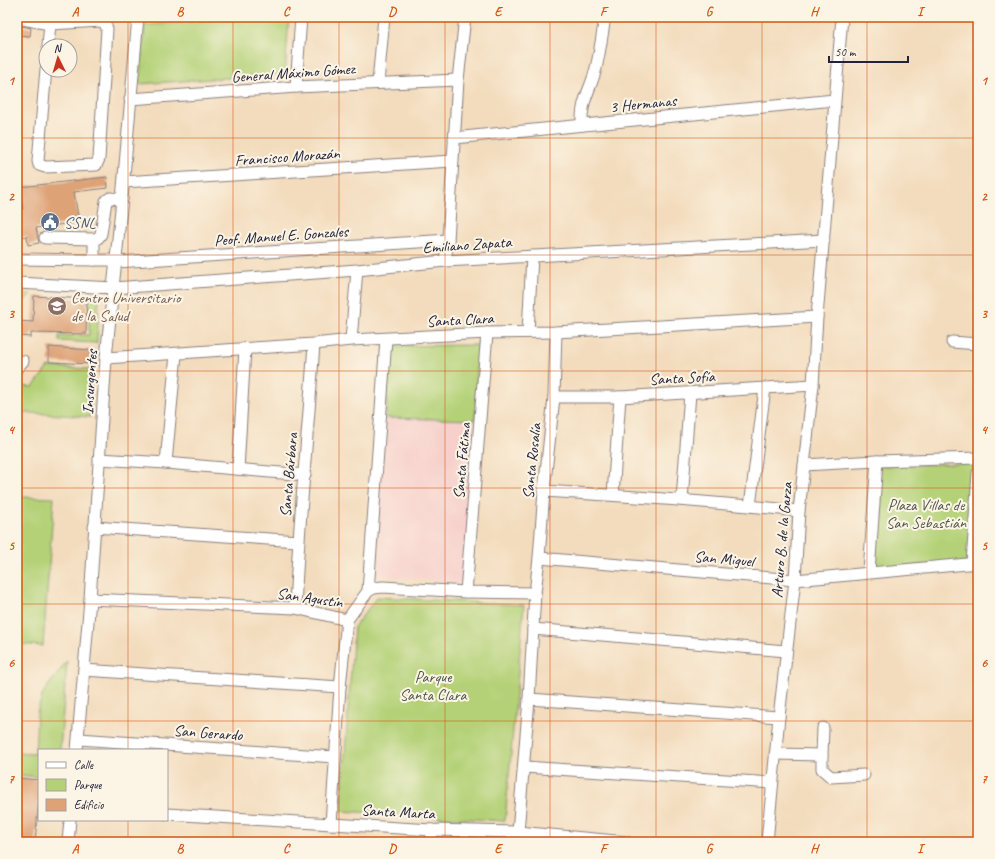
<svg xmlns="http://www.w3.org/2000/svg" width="995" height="859" font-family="Caveat,sans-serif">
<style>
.built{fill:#f7d0cc}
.green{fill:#b4d177;stroke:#6b7a59}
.building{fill:#dea277}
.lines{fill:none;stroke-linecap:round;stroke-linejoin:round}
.minor-casing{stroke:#8a7f7c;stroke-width:13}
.minor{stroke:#fff;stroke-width:11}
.grid{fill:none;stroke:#d45411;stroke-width:1;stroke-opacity:0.55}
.labels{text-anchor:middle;stroke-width:4;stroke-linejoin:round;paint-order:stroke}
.street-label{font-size:16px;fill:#22223b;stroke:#fcf5e5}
.service-label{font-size:16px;fill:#4e5e75;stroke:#fcf5e5;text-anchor:start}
.education-label{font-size:16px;fill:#785e54;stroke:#fcf5e5;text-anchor:start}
.park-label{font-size:16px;fill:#4e574d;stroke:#fcf5e5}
.neatline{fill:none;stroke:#d45411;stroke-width:1.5}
.grid-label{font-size:13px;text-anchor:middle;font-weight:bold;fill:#d45411}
</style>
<rect width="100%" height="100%" fill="#fcf5e5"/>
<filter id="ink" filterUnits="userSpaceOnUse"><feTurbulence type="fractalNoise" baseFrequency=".025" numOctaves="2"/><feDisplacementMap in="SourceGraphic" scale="8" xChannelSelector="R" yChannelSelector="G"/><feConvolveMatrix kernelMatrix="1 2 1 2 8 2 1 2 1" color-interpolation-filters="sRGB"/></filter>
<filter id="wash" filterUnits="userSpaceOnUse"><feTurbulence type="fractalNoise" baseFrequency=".012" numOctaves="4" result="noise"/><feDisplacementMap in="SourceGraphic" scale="16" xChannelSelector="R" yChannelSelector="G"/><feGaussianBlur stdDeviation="0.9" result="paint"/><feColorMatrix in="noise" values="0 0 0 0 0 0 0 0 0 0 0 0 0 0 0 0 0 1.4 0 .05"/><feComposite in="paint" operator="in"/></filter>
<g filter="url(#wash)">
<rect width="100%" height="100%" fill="#f3dcbd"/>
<polygon class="built" points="386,418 475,420 466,584 370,574"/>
<g class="green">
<polygon points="142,17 202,17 141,22"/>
<polygon points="259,17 289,17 285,74 139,84 145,25"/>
<polygon points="17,293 31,294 17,309"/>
<polygon points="89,297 99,297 97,343 59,341 59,336 89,335"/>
<polygon points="478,345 475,420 386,418 390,346"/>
<polygon points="48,367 92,369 90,417 17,412 17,386 33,387"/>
<polygon points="976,463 970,562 875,568 879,466"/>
<polygon points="17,497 54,498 43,646 17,644"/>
<polygon points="377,597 524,605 505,821 341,811 354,627"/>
<polygon points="67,661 60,750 39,750 39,777 17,775 17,753 35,754 37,713 43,693"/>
</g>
<g id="blocks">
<g class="building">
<polygon points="17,25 31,28 30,36 17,35"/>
<polygon points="107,177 108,188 74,192 79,222 36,228 39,243 28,245 27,236 17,238 17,209 23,209 20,187"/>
<polygon points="34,296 87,299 86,334 31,333 31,337 17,336 17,321 33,322"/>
<polygon points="49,347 91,350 91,364 49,362"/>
<polygon points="17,778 39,780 39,798 35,842 17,842"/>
</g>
</g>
</g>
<g filter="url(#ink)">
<use href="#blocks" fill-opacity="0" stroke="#8a7f7c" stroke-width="1"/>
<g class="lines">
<defs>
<g id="minor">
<polyline points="17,18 50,24 101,21 105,23 107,29 99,159 96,165 45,167 39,165 38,161 46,69"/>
<polyline points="48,46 50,24"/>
<polyline points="378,83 384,17"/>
<polyline points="296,87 301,17"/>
<polyline points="130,99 296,87 458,80"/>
<path d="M582 125C581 101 589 93 595 72 600 54 602 35 605 17"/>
<polyline points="454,138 834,100"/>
<polyline points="124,182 452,161"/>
<polyline points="45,238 94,239 98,238 101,234 106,201 110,198 122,199"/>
<polyline points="94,239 94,260 108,260 117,262 448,240"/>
<polyline points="17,259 94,260"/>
<polyline points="445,261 448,240 458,80 465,17"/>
<polyline points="17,283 114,288 357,270 445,261 824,240"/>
<polyline points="528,332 532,256"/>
<polyline points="351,340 357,270"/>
<polyline points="952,342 978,344"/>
<polyline points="106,358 314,344 351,340 487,333 556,332 817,317"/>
<polyline points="17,368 23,361"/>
<polyline points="554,397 620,397 813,385"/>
<polyline points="99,459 166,463 305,475"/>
<polyline points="166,463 176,354"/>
<polyline points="804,465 877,461 978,458"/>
<polyline points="238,469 245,349"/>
<path d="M544 491C629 496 714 502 799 511"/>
<polyline points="613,495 620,397"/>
<polyline points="682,500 690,393"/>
<polyline points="750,506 765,388"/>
<polyline points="94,527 298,541"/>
<polyline points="539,558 795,580 978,563"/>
<polyline points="972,564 978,473"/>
<polyline points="869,572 877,461"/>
<polyline points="368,591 386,339"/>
<polyline points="466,592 487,333"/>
<polyline points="90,599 295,608 347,620"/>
<path d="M295 608C299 520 308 432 314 344"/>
<polyline points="533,629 786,651"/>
<polyline points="84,670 340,687"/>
<polyline points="529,699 779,717"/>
<polyline points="79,739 335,757"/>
<polyline points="77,750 90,599 106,358 122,199 138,17"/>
<polyline points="775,754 822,755 822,769 831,777 864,775"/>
<polyline points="822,755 823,728"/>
<polyline points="524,767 772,783"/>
<polyline points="167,814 432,830 518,832 627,842"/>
<polyline points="331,824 340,687 347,620 368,591 374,588 383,587 466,592 535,593"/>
<polyline points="518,832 529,699 535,593 539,558 544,491 554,397 556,332"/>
<polyline points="68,842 70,820"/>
<polyline points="431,842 432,830"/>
<polyline points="767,842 779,717 795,580 799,511 813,385 817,317 842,17"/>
</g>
</defs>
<use href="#minor" class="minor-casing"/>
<use href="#minor" class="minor"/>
</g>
</g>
<path class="grid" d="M128 17V750M233 17V842M339 17V842M445 17V842M550 17V842M656 17V842M762 17V842M867 17V842M17 138H978M17 255H978M17 371H978M17 488H978M17 604H978M17 721H978M128 820V842"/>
<defs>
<symbol id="civic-disc" viewBox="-11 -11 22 22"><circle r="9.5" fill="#5c6f8a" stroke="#fcf5e5"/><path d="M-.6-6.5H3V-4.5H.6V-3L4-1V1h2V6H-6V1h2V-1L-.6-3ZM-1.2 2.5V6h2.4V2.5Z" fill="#fff"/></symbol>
<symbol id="university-disc" viewBox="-11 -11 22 22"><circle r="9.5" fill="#8d6e63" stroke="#fcf5e5"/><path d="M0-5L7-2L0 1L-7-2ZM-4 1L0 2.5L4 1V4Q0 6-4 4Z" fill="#fff"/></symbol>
</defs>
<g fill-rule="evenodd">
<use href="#civic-disc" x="39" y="211" width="22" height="22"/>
<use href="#university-disc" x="46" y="295" width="22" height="22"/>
</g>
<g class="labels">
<g class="street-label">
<text transform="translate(293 72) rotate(-4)" y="6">General Máximo Gómez</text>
<text transform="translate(643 103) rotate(-6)" y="6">3 Hermanas</text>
<text transform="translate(287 156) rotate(-4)" y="6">Francisco Morazán</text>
<text transform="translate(281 235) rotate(-4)" y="6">Peof. Manuel E. Gonzales</text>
<text transform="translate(467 244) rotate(-4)" y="6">Emiliano Zapata</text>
<text transform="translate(460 319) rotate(-3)" y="6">Santa Clara</text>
<text transform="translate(682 377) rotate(-3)" y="6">Santa Sofía</text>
<text transform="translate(89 382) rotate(-86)" y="6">Insurgentes</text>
<text transform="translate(461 461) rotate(-85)" y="6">Santa Fátima</text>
<text transform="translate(531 461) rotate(-84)" y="6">Santa Rosalía</text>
<text transform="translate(288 475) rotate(-85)" y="6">Santa Bárbara</text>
<text transform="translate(781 540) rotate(-85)" y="6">Arturo B. de la Garza</text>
<text transform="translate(724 558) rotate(5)" y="6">San Miguel</text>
<text transform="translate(310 597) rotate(8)" y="6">San Agustín</text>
<text transform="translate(208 732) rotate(4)" y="6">San Gerardo</text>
<text transform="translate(398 811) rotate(3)" y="6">Santa Marta</text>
</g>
<g class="service-label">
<text x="64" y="228">SSNL</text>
</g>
<g class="education-label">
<text x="71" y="303">Centro Universitario<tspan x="71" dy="18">de la Salud</tspan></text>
</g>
<g class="park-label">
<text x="926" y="510">Plaza Villas de<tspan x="926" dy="18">San Sebastián</tspan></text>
<text x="433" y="682">Parque<tspan x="433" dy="18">Santa Clara</tspan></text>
</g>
</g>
<rect width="995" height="859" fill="none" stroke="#fcf5e5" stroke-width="44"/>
<rect x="38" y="749" width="130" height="72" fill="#fcf5e5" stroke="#a5a1a1"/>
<rect x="46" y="762" width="20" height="6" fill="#ffffff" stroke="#a5a1a1"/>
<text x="74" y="769" font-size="12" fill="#22223b">Calle</text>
<rect x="46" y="779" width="20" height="12" fill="#b4d177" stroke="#a5a1a1"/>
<text x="74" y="789" font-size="12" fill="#22223b">Parque</text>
<rect x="46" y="799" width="20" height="12" fill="#dea277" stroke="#a5a1a1"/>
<text x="74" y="809" font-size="12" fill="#22223b">Edificio</text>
<g transform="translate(58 58) rotate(355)"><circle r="19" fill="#fcf5e5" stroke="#a5a1a1"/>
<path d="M0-3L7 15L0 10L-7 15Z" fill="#c8321e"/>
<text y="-6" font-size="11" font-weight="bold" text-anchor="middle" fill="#22223b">N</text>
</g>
<path d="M829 56v6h79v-6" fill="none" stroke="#22223b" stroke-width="2"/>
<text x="835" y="56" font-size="12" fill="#22223b" stroke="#fcf5e5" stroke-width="3" paint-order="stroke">50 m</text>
<rect x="22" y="22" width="951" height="815" class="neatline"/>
<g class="grid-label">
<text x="75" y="16">A</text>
<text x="180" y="16">B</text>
<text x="286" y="16">C</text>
<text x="392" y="16">D</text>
<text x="498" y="16">E</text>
<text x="603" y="16">F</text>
<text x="709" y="16">G</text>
<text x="814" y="16">H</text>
<text x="920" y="16">I</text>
<text x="11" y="85">1</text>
<text x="984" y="85">1</text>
<text x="11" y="201">2</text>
<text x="984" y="201">2</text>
<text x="11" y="318">3</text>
<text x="984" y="318">3</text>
<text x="11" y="434">4</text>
<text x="984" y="434">4</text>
<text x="11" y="550">5</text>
<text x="984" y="550">5</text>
<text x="11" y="667">6</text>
<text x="984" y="667">6</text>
<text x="11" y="783">7</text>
<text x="984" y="783">7</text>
<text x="75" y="853">A</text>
<text x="180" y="853">B</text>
<text x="286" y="853">C</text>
<text x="392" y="853">D</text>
<text x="498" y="853">E</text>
<text x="603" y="853">F</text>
<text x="709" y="853">G</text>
<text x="814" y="853">H</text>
<text x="920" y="853">I</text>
</g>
</svg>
